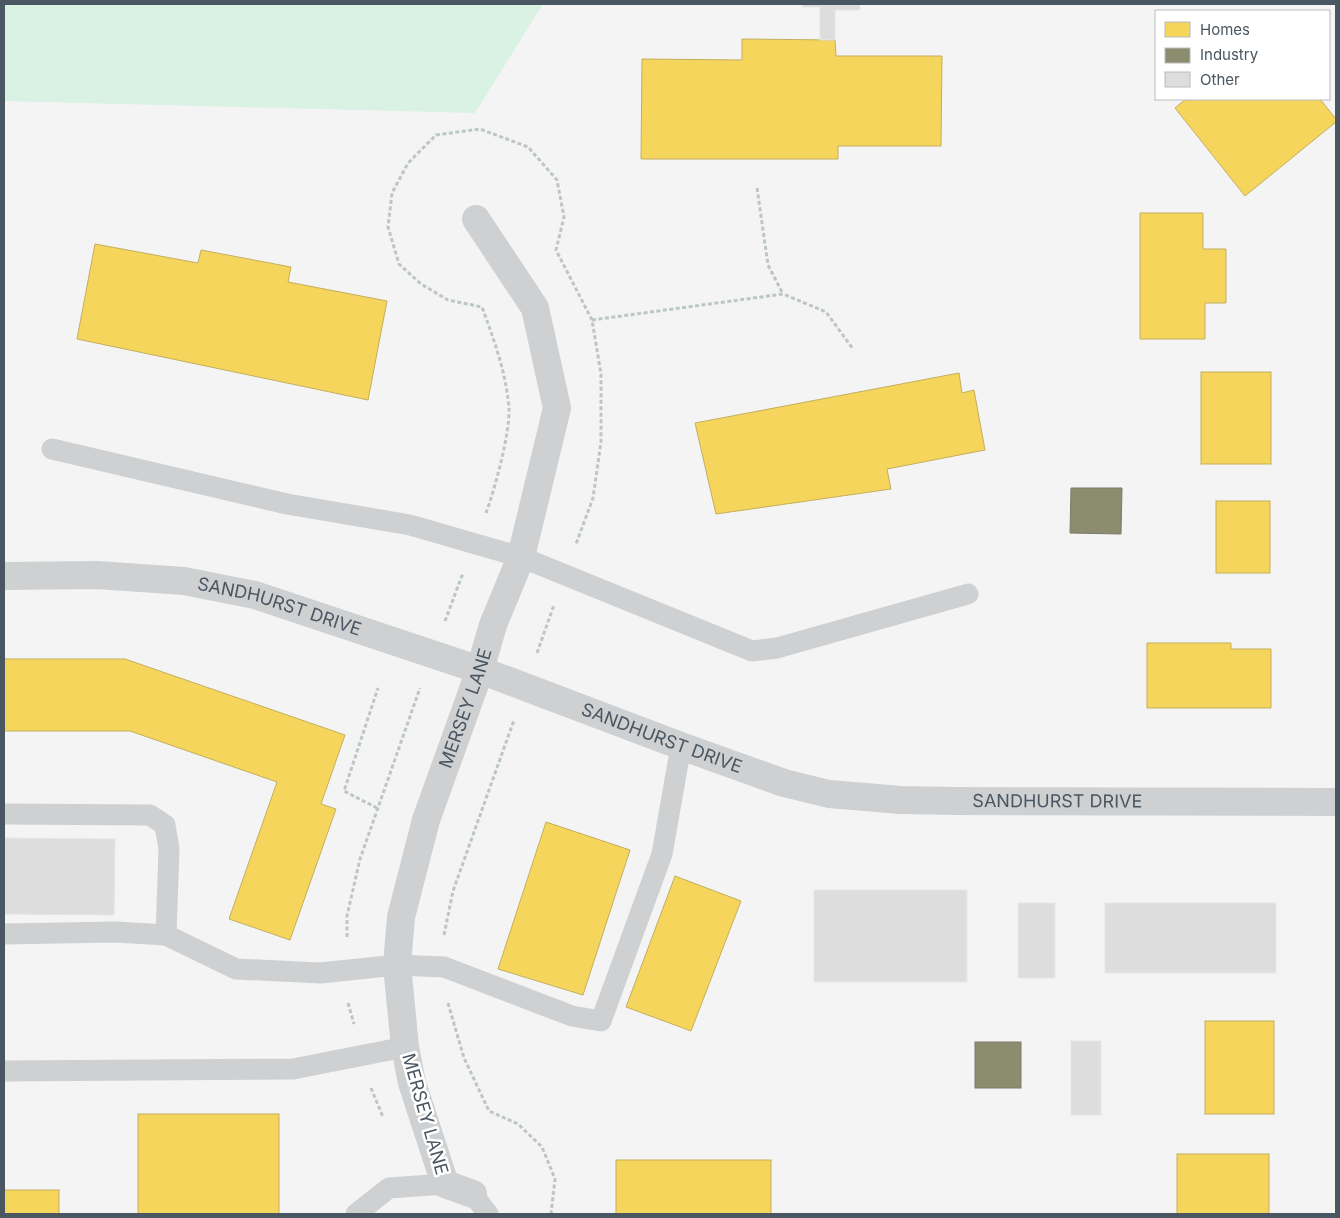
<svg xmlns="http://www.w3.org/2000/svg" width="1340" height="1218" font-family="Inter,sans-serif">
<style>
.green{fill:#d9f2e3}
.homes{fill:#f6d55c;stroke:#c2af5e}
.industry{fill:#8c8c6e;stroke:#787c6a}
.building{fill:#ddddde;stroke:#e5e6e7}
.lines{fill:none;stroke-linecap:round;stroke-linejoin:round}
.path{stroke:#bcc7c4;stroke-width:3;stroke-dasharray:4 2.5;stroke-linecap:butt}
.lane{stroke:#ced0d2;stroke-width:21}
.street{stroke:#ced0d2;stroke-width:28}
.labels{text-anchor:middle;stroke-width:5;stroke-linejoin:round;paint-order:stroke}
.street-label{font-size:18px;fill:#4a5661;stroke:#fff}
</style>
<rect width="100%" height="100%" fill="#f4f4f4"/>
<polygon class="green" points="4,4 543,4 475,113 4,101"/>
<g class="homes">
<polygon points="742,39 835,40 836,56 942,56 941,146 838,146 838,159 641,159 642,59 742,60"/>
<polygon points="1186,99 1320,99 1336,119 1336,122 1245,196 1175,108"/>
<polygon points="1140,213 1203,213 1203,249 1226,249 1226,303 1205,303 1205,339 1140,339"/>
<polygon points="95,244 198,263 201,250 291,267 288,282 387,301 368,400 77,339"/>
<rect x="1201" y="372" width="70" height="92"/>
<polygon points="959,373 962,393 974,390 985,450 887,469 891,489 716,514 695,423"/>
<rect x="1216" y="501" width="54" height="72"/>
<polygon points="1147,643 1231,643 1231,649 1271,649 1271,708 1147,708"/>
<polygon points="4,659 125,659 345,735 321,804 336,809 290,940 229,919 277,782 130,731 4,731"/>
<polygon points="546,822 630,850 583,995 498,969"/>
<polygon points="675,876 741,901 691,1031 626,1007"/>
<rect x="1205" y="1021" width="69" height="93"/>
<rect x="138" y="1114" width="141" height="100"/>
<rect x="1177" y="1154" width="92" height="60"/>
<rect x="616" y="1160" width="155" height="54"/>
<rect x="4" y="1190" width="55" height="24"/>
</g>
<g class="industry">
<polygon points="1071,488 1122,488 1121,534 1070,533"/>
<rect x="975" y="1042" width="46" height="46"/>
</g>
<g class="building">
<polygon points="802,4 860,4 860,10 835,10 835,40 820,40 820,7 802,7"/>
<polygon points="4,838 115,839 114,915 4,914"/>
<rect x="814" y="890" width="153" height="92"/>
<rect x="1018" y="903" width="37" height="75"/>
<rect x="1105" y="903" width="171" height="70"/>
<rect x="1071" y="1041" width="30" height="74"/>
</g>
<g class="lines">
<g class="path">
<polyline points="757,188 768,265 783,294"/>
<polyline points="592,320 783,294 826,312 853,349"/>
<path d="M486 513C495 488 510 434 509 408 506 372 494 340 482 307L448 300 421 284 399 264 388 227 392 193 408 163 436 135 480 129 528 147 557 180 564 217 556 250 592 320 601 374V442L593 498 576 544"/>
<polyline points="445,621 463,573"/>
<polyline points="537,653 554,605"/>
<polyline points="377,808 344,791 378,688"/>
<polyline points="444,935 453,891 514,720"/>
<polyline points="347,937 347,916 360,859 420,688"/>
<polyline points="348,1003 354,1024"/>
<polyline points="448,1003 464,1058 489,1111 518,1124 542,1147 555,1179 551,1214"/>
<polyline points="371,1088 383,1117"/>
</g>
<g class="lane">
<polyline points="52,449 287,504 410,525 521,557 752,651 777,648 968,594"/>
<polyline points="4,814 150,815 165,825 169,849 166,935"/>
<polyline points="4,934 115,932 166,935 236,969 320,973 397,965 444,967 572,1016 601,1021 662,854 681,746"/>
<polyline points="4,1071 293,1069 405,1047"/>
<polyline points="473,1194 488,1214"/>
<polyline points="356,1214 389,1188 445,1184"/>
</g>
<g class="street">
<path id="s1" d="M4 576 97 575 184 581 255 595 480 670 681 746 784 783 829 794 901 800 956 801 1336 802"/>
<path id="s2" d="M473 1194 445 1184 412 1083 405 1047 397 965 401 917 426 820 480 670 493 625 521 557 557 408 535 308 476 219"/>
</g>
</g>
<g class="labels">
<g class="street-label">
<text dy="6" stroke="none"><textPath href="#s1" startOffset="279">SANDHURST DRIVE</textPath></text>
<text dy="6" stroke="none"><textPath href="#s2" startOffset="522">MERSEY LANE</textPath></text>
<text dy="6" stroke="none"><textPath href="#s1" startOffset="684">SANDHURST DRIVE</textPath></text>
<text dy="6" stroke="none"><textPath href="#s1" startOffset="1089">SANDHURST DRIVE</textPath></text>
<text transform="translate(425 1114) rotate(74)" y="6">MERSEY LANE</text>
</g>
</g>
<rect width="1340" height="1218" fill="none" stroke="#4a5661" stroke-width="10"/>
<rect x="1155" y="10" width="175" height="90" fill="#ffffff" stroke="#b7bbc0"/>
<rect x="1165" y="22" width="25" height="15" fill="#f6d55c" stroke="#b7bbc0"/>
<text x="1200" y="35" font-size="15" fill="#4a5661">Homes</text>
<rect x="1165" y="48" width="25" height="15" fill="#8c8c6e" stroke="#b7bbc0"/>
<text x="1200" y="60" font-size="15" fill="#4a5661">Industry</text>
<rect x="1165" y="72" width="25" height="15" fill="#ddddde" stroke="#b7bbc0"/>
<text x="1200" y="85" font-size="15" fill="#4a5661">Other</text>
</svg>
